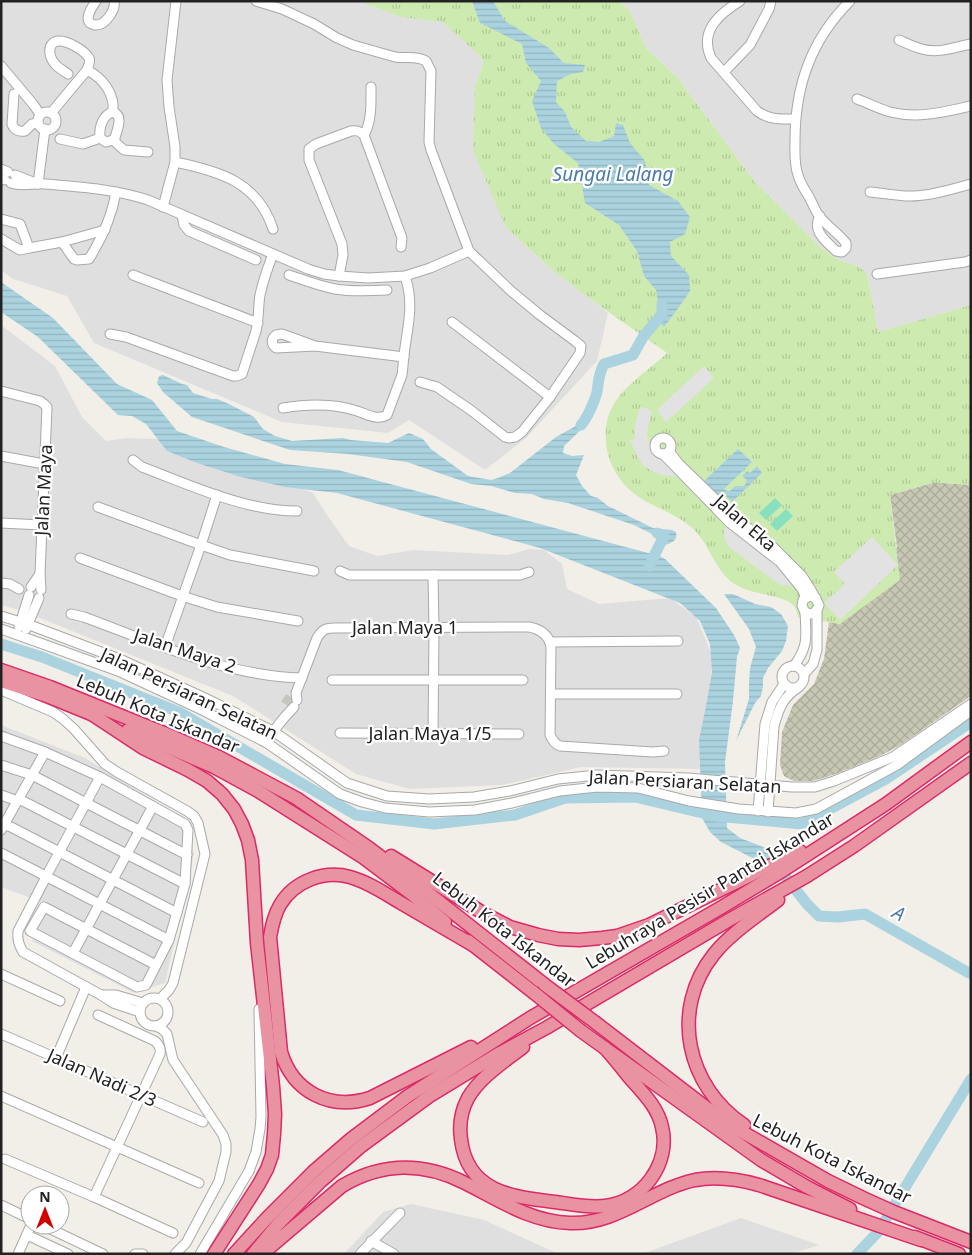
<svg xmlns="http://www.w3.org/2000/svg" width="972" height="1255" font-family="'Noto Sans',sans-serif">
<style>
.residential{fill:#e0dfdf}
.construction{fill:url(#construction-cross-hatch)}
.grass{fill:url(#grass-tufts)}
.pitch{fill:#88e0be}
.parking{fill:#e2e2e2}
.water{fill:url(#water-rules)}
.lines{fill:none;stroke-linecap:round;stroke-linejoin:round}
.river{stroke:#aad3df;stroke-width:11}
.minor-tunnel{stroke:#c8c6c1;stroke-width:9;stroke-dasharray:9 4.5;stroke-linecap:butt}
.minor-casing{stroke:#a9a9a9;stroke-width:11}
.highway-casing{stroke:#dc2a67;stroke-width:15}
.minor{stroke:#fff;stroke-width:9}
.highway{stroke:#e892a2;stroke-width:12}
.highway-bridge-casing{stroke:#dc2a67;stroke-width:15;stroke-linecap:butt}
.highway-bridge{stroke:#e892a2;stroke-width:12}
.labels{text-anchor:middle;stroke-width:4.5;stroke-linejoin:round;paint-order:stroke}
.street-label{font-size:18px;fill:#222;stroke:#fff}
.water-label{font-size:19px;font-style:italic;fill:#4a7aab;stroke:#fff}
</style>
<defs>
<pattern id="construction-cross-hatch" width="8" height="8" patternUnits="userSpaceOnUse" patternTransform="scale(1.25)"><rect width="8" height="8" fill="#c7c7b4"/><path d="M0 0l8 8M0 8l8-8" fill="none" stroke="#abab9a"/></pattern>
<pattern id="grass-tufts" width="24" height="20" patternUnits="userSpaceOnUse" patternTransform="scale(1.25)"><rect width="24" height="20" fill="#cdebb0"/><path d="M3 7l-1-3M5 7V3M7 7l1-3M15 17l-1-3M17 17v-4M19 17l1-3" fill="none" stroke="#b0c997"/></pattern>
<pattern id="water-rules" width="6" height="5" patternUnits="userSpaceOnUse" patternTransform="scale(1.25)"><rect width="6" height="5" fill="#aad3df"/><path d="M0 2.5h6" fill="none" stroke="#92b5bf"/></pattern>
</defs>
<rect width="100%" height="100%" fill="#f2efe9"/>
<g class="residential">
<polygon points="1,1 358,1 401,17 444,22 482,58 483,66 475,85 506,228 550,268 608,313 597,361 526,438 485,470 409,420 388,433 282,422 94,343 67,296 13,279 1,270"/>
<polygon points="618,1 971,1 971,305 878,332 867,273 858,266 839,260 820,247 755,182 677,77 646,48 629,9"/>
<polygon points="1,325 55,366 82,417 106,441 126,438 156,439 184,443 313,493 329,518 349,546 377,556 413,550 508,555 529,549 544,550 562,564 567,589 599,604 670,598 696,617 713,657 701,769 581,767 502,785 410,789 356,774 233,696 20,610 1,605"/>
<polygon points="1,725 85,758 184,819 194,854 165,983 134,993 32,941 42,902 1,887"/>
<polygon points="411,1204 484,1220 559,1254 344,1254 383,1212"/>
<polygon points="741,1218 819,1245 791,1254 642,1254"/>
</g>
<polygon class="construction" points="932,483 944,483 971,485 971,696 902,744 882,755 836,774 813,781 794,781 784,776 780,765 782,732 793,705 814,684 824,659 829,622 840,624 897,547 890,495"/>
<path class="grass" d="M358 1H618L629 9 646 48 677 77 755 182 820 247 839 260 858 266 867 273 878 332 971 305V485L944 483H932L890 495 900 580 840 624 798 617C797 612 796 607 792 604 783 596 752 594 738 586 714 573 711 544 691 527 674 512 650 507 632 492 620 482 610 466 607 450 598 398 635 383 667 353L587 297 550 268 506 228 473 150 475 85 483 66 482 58 443 22 401 17Z"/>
<g class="pitch">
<polygon points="775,498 782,505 766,520 759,513"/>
<polygon points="786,509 793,516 777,531 770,524"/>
</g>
<g class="parking">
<polygon points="704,366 714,378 666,422 657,410"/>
<polygon points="640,407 652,410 647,432 647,436 650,446 659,456 682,477 661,475 653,472 643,465 637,456 630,440 635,439 635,426"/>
<polygon points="727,523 784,567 796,585 792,586 781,585 773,580 728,546 724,537 724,531"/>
<polygon points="872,537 898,565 840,620 824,603 845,584 834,572"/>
</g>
<g class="water">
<polygon points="472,1 493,1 505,21 549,48 564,63 585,65 583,72 571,74 557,81 556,102 565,112 571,127 586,141 599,142 614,136 616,123 623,125 630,143 645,161 649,185 678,201 690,217 685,234 670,242 671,256 689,275 690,291 679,307 664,327 658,322 659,309 656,290 644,276 637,251 619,225 585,203 578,163 554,144 541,128 532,101 541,81 526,63 522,44 480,23"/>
<polygon points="1,282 53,318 117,384 152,400 177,431 224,447 285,464 338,470 648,553 656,554 665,559 716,608 734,635 740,648 737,657 733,701 725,762 727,828 740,838 779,853 781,857 766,865 721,842 710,832 702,818 699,740 706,706 712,672 710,644 700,621 680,603 540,548 337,493 285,487 241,477 197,463 167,451 146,424 132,416 118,415 38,337 1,312"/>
<path d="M163 375 182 384 187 385 193 393 212 399H217L229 404 254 417 263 429 275 436 292 441 343 438 351 440 388 443 409 433 423 439 431 449 468 476 491 480 498 478 510 473 556 437 574 427 588 414 586 425 564 446 563 453 572 456 584 455 576 475 582 486 591 496 598 498 608 506 653 528 672 530 676 532C678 541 671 543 665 545L658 542V537L634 525 568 503 544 499 532 494 515 493 491 486 471 484 407 462 348 454 290 450 192 417 163 392 157 383 159 376Z"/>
<polygon points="738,449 752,462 724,489 727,491 730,491 735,486 743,486 745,485 747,480 742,476 747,471 750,473 757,466 762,473 732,502 722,492 718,495 704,481"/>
<polygon points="724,594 733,594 755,604 771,607 781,614 788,626 786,641 782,651 768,668 763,678 763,686 761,696 755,703 736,741 749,699 749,683 750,668 756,647 749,629"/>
</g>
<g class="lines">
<g class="river">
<path d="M581 425C587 419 595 400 597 392 599 380 598 375 604 364L633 355 643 337 662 314V304"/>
<polyline points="649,566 664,536 657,533"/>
<polyline points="1,644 42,657 179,712 356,815 434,824 515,815 565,798 635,797 715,816 802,824 886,779 971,722"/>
<polyline points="777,866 807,904 819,916 838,917 865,914 969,973 971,973"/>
<polyline points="857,1254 878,1232 971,1079"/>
</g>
<polyline class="minor-tunnel" points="285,704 290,696"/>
<defs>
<g id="minor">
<path d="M96 1C92 7 81 23 95 25 105 26 116 10 114 1"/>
<path d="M256 1 282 9 314 24 337 38 353 45 395 57C406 59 415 55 426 61L431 71 429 142 431 150 469 251 511 291 540 315 575 341 581 346 580 353 550 397 522 432 515 437 509 438 505 437 472 411 437 387 420 382"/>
<path d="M740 1C719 14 699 31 711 58L757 111C769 120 780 119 795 119"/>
<path d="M899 40C906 43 914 47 922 49 938 54 955 47 971 44"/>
<polyline points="1,66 33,104 40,114"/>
<path d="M87 70C103 78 115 94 113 112"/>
<polyline points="724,72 750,45 769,9 771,1"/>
<path d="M14 94 12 124C14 130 19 132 25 131L32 124 38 123"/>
<path d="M857 99C868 103 879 109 890 112 919 119 943 112 971 106"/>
<circle cx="47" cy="121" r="9"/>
<path d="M113 112C124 116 117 129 115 138L113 140 106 142 100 138C99 128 102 115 113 112Z"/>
<path d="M51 113 87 70C88 66 91 62 89 58 84 50 67 40 58 41 46 43 49 57 55 64 58 68 64 71 68 74"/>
<path d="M364 135C372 121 371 103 371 87"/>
<polyline points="60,139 83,144 100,138"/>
<polyline points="113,140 124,150 148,152"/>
<path d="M175 162C219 171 258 182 273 229"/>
<polyline points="1,169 8,172"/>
<polyline points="15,175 38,184"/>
<polyline points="1,179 5,180"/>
<path d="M11 183C23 187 33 183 45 184 80 187 114 189 148 200L308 269 324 274 339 276 368 278 405 276 430 268 469 251"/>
<polyline points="38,184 45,129"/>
<path d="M870 192C881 193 893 195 905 196 927 197 949 190 971 184"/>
<polyline points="163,207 175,162 175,147 169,107 167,80 176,1"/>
<polyline points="182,215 184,225 189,231 256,260"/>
<path d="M820 216C811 231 827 242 836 251L842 252 846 248V243C838 233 827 226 819 216 815 210 812 202 808 195 804 189 800 182 798 175 794 164 795 152 795 141 795 86 811 40 850 1"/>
<polyline points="1,219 20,224 29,248"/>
<polyline points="1,239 20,250 29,248 62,242 105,230"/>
<path d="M62 242 74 259 77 260 89 259C102 238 112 216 116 192"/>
<polyline points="877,274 965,262 971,260"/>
<polyline points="133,275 258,323"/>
<path d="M289 275C304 280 319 286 335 289 352 292 370 291 387 290"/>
<path d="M339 276 343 255 342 244 309 160V149L316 144 351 131C357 130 360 131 364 135L402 238 401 247"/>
<polyline points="452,322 550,397"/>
<path d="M110 334 126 337 233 376H237L242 374 256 331C259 319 258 307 260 295 263 281 268 267 273 254"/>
<path d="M315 346 282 334 276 335C271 339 271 344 276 348L315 346 404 357"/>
<polyline points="1,391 40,401 44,404 47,407 40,574 41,590"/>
<path d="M283 408C308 404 333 403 357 411 367 414 377 421 387 415L402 375 403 366C405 333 416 309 405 276"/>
<circle cx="663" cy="446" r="8"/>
<polyline points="669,451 679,464 734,517 773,547 802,576 811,590 819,605 818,608 814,613 811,614 805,612 802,606 803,600 809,596 816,598"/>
<polyline points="663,454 730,523 780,562 802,589 806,598"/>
<polyline points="1,456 44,464"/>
<path d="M133 460 142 467C190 485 245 511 297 511"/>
<polyline points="98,507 201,545 230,555 314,571"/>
<polyline points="1,523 42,525"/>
<polyline points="80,558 182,596 217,607 298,621"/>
<polyline points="340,571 349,575 520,575 529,572"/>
<polyline points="433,575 434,628 433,734"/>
<polyline points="1,583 10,584 19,589"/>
<polyline points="31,587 40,574"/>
<path d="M71 614 84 617C154 643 226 676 302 678"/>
<polyline points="1,616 27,624 122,660 205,698 273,731 347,783 387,796 429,799 474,797 510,791 558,779 597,775 688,778 792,787 815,787 834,781 893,757 971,704"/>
<polyline points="19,627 29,595"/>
<polyline points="1,629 118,671 200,709 267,743 340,794 362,802 385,808 429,812 475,810 512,803 560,791 597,787 638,788 689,801 739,809 796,813 816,809 897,765 971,711"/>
<polyline points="26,629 39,598"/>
<polyline points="550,642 678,641"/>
<polyline points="165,647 201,545 217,495"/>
<circle cx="793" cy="677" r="11"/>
<path d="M794 666C809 645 806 637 805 612"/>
<polyline points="804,674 813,664 817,650 817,611"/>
<polyline points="332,680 523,680"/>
<polyline points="1,690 53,712 63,719 74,729 105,764 117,772 187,811 194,816 198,823 205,854 173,983 169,990 160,999"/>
<polyline points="551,694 677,694"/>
<path d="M297 700 296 693 317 638C322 630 325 628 334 628L529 627C540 629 549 635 551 647L550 735C553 741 555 744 560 746L653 752 664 751"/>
<polyline points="340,733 519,734"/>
<polyline points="1,736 45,752 1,830"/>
<path d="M267 743C274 729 283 718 294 707"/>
<polyline points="45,752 100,777 185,824 188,830 185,884 169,940 146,985 137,987 30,931 44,907 156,965"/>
<polyline points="1,765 32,775 187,855"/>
<polyline points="1,795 18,801"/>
<polyline points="19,799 185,884"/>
<polyline points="758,811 765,724 772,702 784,684"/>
<path d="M768 812 774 726C779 708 783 697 799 687"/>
<polyline points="1,824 11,827 177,913"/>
<polyline points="1,853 169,940"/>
<polyline points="49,871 100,777"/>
<path d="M46 877 18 931C17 940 19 945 23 952L101 995"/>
<polyline points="73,953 153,806"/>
<polyline points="1,974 60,1001"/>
<circle cx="154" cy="1012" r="14"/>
<polyline points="140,1012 113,1003 101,995 116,995 143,1003"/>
<polyline points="156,1026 162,1029 167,1034 173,1060 223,1135 226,1144 226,1152 219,1181 186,1243 175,1254"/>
<polyline points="1,1034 203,1122"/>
<polyline points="56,1058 86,987"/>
<polyline points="1,1096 199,1183"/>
<polyline points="5,1159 94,1197 173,1233"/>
<path d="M94 1197 160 1054C161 1048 159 1045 155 1041L98 1015"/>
<polyline points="1,1205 30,1219"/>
<polyline points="42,1225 103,1254"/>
<polyline points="27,1235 68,1254"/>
<polyline points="371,1241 394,1254"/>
<polyline points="18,1254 31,1225"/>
<polyline points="135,1254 143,1254"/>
<polyline points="200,1254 249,1171 256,1152 260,1129 261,1117 259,1009"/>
<polyline points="360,1254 400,1213"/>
</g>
<g id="highway">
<polyline points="1,670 50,687 164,733 219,757 296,798 369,848 418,885 545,985"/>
<polyline points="1,681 47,696 96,716"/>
<polyline points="90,713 143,748 188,770 207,781 222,794 234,809 242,824 248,840 252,860 257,943 273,1086 275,1114 274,1134 272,1155 267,1169 259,1184 214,1254"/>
<polyline points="128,730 214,767 258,791 364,858 413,895 445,922"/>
<polyline points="391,856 483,913 510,927 538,935 558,939 579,940 602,938 617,936 649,925 800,851"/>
<polyline points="468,941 533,992"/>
<polyline points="596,1023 708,1109 739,1130 828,1181 863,1198 894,1212 971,1242"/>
<polyline points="581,1031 761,1160 807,1187 850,1209"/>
<path d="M471 1047 370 1098C330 1111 293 1092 281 1052L270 937C272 926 274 915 280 905 294 881 324 870 350 877 368 882 384 893 401 903 425 917 449 931 473 945"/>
<path d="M523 1047C504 1062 480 1077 468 1098 461 1111 459 1125 461 1139 467 1192 512 1197 555 1202 571 1204 588 1208 605 1206 642 1202 671 1164 662 1127 658 1107 642 1092 629 1077 621 1067 613 1057 605 1048"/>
<path d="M744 1125C687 1087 669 1010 714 954 731 933 756 917 778 900"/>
<polyline points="915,1237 959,1254"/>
<polyline points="234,1254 268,1217 313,1172 351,1139 408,1096 530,1018 722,907 782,871 886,804 971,742"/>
<polyline points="253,1254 278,1224 321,1181 360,1147 431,1095 500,1053 546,1028 729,920 807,876 854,846 971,763"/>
<path d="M262 1254 342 1186C383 1162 423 1162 465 1183 499 1200 531 1222 570 1223 617 1225 652 1189 695 1180 717 1176 737 1179 759 1185L921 1240"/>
</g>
</defs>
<use href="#minor" class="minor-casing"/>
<use href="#highway" class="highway-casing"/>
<use href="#minor" class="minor"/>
<use href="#highway" class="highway"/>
<defs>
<g id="highway-bridge">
<polyline points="545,985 596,1023"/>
<polyline points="533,992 581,1031"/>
</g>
</defs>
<use href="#highway-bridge" class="highway-bridge-casing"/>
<use href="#highway-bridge" class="highway-bridge"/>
</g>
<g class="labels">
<g class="street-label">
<text transform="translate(44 490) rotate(-87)" y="6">Jalan Maya</text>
<text transform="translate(745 523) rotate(41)" y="6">Jalan Eka</text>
<text x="405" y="634">Jalan Maya 1</text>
<text transform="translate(185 651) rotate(18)" y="6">Jalan Maya 2</text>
<text transform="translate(189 694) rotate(25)" y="6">Jalan Persiaran Selatan</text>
<text transform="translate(158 714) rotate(23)" y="6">Lebuh Kota Iskandar</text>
<text x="430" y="740">Jalan Maya 1/5</text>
<text transform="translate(685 782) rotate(3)" y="6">Jalan Persiaran Selatan</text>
<text transform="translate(710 891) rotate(-31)" y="6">Lebuhraya Pesisir Pantai Iskandar</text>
<text transform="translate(504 930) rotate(38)" y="6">Lebuh Kota Iskandar</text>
<text transform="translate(102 1078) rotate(24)" y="6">Jalan Nadi 2/3</text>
<text transform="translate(832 1159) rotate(27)" y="6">Lebuh Kota Iskandar</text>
</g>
<g class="water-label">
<text x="613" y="181">Sungai Lalang</text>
<text transform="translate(899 913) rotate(29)" y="7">A</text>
</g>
</g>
<rect width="972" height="1255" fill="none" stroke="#222222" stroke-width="5"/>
<g transform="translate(45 1210)"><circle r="24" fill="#ffffff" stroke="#a7a7a7"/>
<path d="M0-4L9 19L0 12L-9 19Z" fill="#d40000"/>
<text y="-8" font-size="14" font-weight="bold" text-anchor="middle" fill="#222222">N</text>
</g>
</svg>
